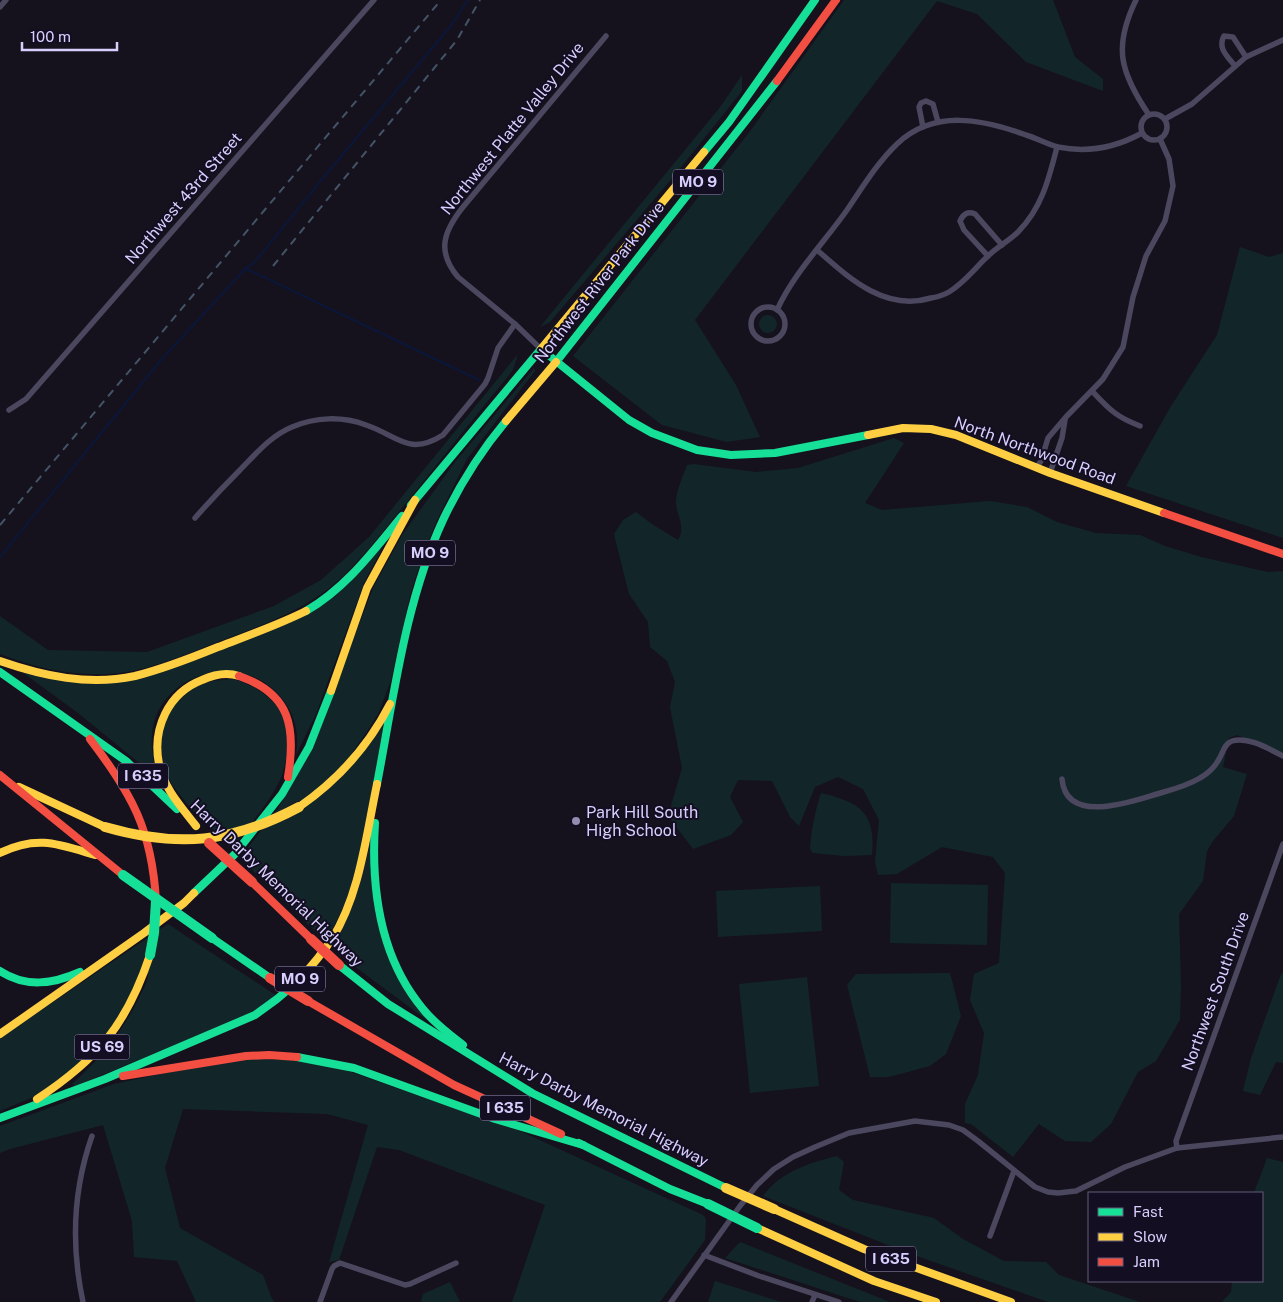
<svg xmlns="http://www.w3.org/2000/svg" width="1283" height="1302" font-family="'Public Sans',sans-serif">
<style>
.green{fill:#122629}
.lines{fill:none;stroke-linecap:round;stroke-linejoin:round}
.stream{stroke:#0b173a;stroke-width:2}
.street{stroke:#4b475e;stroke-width:5.5}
.fast{stroke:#16e098;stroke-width:8}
.slow{stroke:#ffcf43;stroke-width:8}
.jam{stroke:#f24e42;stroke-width:8}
.rail{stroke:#435467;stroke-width:2;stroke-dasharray:8 6;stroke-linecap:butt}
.fast-bridge{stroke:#16e098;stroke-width:10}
.slow-bridge{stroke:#ffcf43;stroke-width:10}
.jam-bridge{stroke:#f24e42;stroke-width:10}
.poi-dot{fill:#948daf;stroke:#130e21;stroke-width:2}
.labels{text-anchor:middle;stroke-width:4;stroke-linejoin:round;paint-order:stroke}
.shield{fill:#130e21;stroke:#9e95bc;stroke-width:1}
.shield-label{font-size:15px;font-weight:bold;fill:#d9cffe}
.street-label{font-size:16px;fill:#d9cffe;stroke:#130e21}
.poi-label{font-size:16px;fill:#d9cffe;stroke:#130e21;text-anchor:start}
</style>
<rect width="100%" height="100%" fill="#15121d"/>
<g class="green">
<polygon points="844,0 1053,0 1075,57 1103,79 1103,91 1026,62 977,14 937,1 695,320 736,385 760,437 727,442 662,425 573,356 751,130"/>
<polygon points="742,75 742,91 674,176 550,322 540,327 721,106"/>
<polygon points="1240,247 1269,257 1283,253 1283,538 1126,486 1171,406 1217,335"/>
<circle cx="768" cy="324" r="9"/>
<path d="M518 354 513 370C479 412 445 454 411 497 388 525 366 555 339 580 307 608 273 621 233 636 202 648 170 662 137 670 91 680 43 671 0 654V616L48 650 147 652 274 606 321 580 369 537Z"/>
<polygon points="534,368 535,371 467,459 437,520 425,549 411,591 391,680 379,712 370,727 350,756 338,770 326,782 305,799 294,803 289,806 281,822 304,809 386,718 358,861 346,902 326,942 240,858 277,810 305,762 374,586 402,535 455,462"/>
<path d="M894 438 904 443 865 503 882 510 990 501 1027 507 1057 522 1096 533 1140 535 1165 546 1201 557 1268 572 1283 571V753L1237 735 1229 738 1223 767 1247 774 1234 816 1213 841 1207 851 1203 881 1179 914 1181 985 1180 1020 1156 1061 1138 1072 1111 1124 1091 1142 1065 1141 1039 1124 1013 1157 971 1124 965 1123V1104L978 1075 984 1033 970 1000 974 974 999 963 1005 873 993 857 942 847 897 874 878 875 875 862 879 820 863 789 838 777 815 787 799 826 790 817 772 781 738 780 730 797 743 822 731 835 693 849 668 816 682 768 670 707 675 682 667 661 650 647 648 622 629 594 614 534 623 520 636 512 652 524 678 540C687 526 675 514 676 500 677 489 683 476 687 465L694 464 756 472 798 468Z"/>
<path d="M383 547 364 583 316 714 296 755C297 747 298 737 296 729 294 714 285 700 274 690 238 656 175 670 156 716 148 737 152 759 159 779L78 713 22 672 104 683 289 623Z"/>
<path d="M233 679C259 686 288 707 288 737 288 742 287 747 287 752 285 763 284 772 279 782 267 806 248 827 231 848L188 805 172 785 163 765 160 741 169 709 194 687 212 681Z"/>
<path d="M821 793C859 802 876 812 872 855L844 856 813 853 810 849C811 830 815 812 821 793Z"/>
<path d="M370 842 375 913 427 1020 354 966 332 947C353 911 362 882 370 842Z"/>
<polygon points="891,883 988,885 987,945 890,943"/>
<polygon points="820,886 822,931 718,937 716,891"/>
<path d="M168 924 277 996 240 1019 75 1086 72 1084C101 1058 124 1030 141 994 144 988 149 979 148 972 148 967 147 961 146 956L128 1003 91 1055 36 1096 0 1111V1038Z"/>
<polygon points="950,973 961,1016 946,1054 930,1066 889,1077 870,1077 847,985 856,974"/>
<polygon points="1283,973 1283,1063 1276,1062 1260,1095 1243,1091 1251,1058 1281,974"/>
<polygon points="807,977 819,1086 750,1093 739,984"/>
<polygon points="250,1058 322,1062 520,1131 703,1215 706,1219 705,1240 660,1302 512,1302 545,1205 399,1150 377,1147 339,1260 329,1262 368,1125 327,1114 183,1109 165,1168 180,1228 263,1275 272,1299 275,1302 196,1302 177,1261 134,1257 132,1221 103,1125 10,1149 0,1153 0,1126 114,1084 155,1075"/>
<path d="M837 1156 844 1162 839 1190 853 1200 934 1218 963 1239 1004 1261 1046 1262 1059 1275 1140 1302H1048L911 1254 763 1196C780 1172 809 1163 837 1156Z"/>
<polygon points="1267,1158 1283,1162 1283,1302 1222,1302 1231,1292 1232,1281 1262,1281 1262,1193 1254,1193"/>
<polygon points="740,1242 890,1302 860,1302 725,1258"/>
<polygon points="715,1281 781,1302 708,1302"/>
<polygon points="450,1282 460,1302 421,1302 423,1294"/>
</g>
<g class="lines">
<g class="stream">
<polyline points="245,269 253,272 479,380"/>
<polyline points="0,557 161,360 245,269 254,263 328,172 449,28 468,0"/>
</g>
<g class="street">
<path d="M1136 0C1113 47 1120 72 1149 115"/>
<polyline points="0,7 6,0"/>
<path d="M1235 66C1228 57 1217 48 1224 36L1233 37 1246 57"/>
<circle cx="1154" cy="127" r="13"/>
<polyline points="1165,119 1192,104 1246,57 1283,40"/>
<polyline points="923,127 919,107 921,103 926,101 933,104 938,122"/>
<path d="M817 250C849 278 885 312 931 298 937 297 944 295 949 292 965 282 974 269 988 256 997 247 1009 241 1018 232 1042 208 1049 178 1057 147"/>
<path d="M988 256 964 230 960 221C963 214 968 211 975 214L1002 245"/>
<circle cx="768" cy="324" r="17"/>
<path d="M777 310C794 273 823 244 847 210 862 188 877 163 897 144 934 109 982 119 1026 135 1036 138 1047 144 1058 147 1088 153 1115 148 1142 133"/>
<path d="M541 349 515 324 458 277C436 251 444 231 463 207L606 36"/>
<path d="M1092 391C1109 409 1116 417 1140 426"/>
<polyline points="9,410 26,399 374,0"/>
<polyline points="1036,468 1041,461 1048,438 1065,418 1103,379 1123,347 1133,297 1146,256 1165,221 1173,186 1169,159 1160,139"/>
<polyline points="1050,473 1062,438 1065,420"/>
<path d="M195 518C209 502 224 486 239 471 255 455 270 436 292 427 315 417 342 416 366 425 397 435 408 457 443 435L485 384 488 378 498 348 515 324"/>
<path d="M1062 779C1066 825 1130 802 1157 794 1171 790 1187 786 1200 778 1207 774 1215 767 1219 759 1223 753 1224 744 1232 741 1248 736 1269 749 1283 756"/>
<polyline points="1177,1148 1176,1141 1283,844"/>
<polyline points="990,1236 1014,1171"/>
<polyline points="704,1255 759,1276 839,1302"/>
<path d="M83 1302C71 1246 73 1190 92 1136"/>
<polyline points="320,1302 332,1269 334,1266 340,1263 405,1285 410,1284 456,1263"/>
<polyline points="671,1302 740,1206 757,1185 774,1169 793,1157 815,1147 849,1133 915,1121 949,1125 963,1130 978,1141 1035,1187 1048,1192 1058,1193 1076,1191 1125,1167 1177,1148 1283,1137"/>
<polyline points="812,1302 815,1295"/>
</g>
<g class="fast">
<polyline points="704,152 729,122 815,0"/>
<polyline points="541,349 629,420 652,433 697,450 731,455 775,453 868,435"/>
<polyline points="556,362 777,81"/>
<polyline points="411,505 541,349"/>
<path d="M306 611C346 588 373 551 402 516"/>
<polyline points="0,672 126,761 177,809"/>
<path d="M377 784C394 696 405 602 443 520 460 484 481 451 506 421"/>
<path d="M375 823C371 887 380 958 423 1009 434 1023 449 1034 463 1045"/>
<polyline points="194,893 234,855 282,794 309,747 331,691"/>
<polyline points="212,938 270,978"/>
<polyline points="339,965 388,1004 532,1093 726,1188"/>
<path d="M0 971C26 988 53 984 80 972"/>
<polyline points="297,1057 354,1068 495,1119 583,1145"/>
<polyline points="0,1118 105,1079 255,1015 277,999 298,981"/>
<polyline points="579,1143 670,1189 708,1204"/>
</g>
<g class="slow">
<polyline points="541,349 704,152"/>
<polyline points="506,421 556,362"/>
<polyline points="868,435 903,428 931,429 956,435 1050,473 1164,513"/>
<path d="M0 661C43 676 89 686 135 676 163 669 191 658 218 647 247 636 278 625 306 611"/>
<polyline points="331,691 367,588 415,500"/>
<polyline points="19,787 105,827"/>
<path d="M299 807C338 780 368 747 390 704"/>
<path d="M196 826C182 808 163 787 159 764 152 729 168 693 202 680 213 675 227 672 239 676"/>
<path d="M0 853C37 835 58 844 95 855"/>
<path d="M298 981C310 968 322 954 332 939 360 894 366 836 377 784"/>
<polyline points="0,1034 144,933 184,903 194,893"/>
<path d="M37 1099C98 1059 127 1024 150 955"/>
<polyline points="774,1209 864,1249 1011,1302"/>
<polyline points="757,1228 874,1281 936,1302"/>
</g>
<g class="jam">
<polyline points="777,81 836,0"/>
<polyline points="1164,513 1283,554"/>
<path d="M239 676C291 694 296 728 288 777"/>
<path d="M90 739C132 794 152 830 156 901"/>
<polyline points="0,775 123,875"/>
<polyline points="252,882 311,939"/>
<polyline points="308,1001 454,1085 561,1134"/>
<polyline points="123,1076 246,1056 269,1055 297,1057"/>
</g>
<g class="rail">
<polyline points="273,266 457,40 480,0"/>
<polyline points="0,525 441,0"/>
</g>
<g class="fast-bridge">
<polyline points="123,875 212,938"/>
<polyline points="150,955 154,933 156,901"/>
<polyline points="708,1204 757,1228"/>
</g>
<g class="slow-bridge">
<path d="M105 827C178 848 232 843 299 807"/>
<polyline points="726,1188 774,1209"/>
</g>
<g class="jam-bridge">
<polyline points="209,843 252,882"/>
<polyline points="311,939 339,965"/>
<polyline points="270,978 308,1001"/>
</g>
</g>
<circle class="poi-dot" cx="576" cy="821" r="5"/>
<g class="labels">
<g class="shield">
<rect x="673" y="169.5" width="50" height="25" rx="4"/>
<rect x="405" y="540.5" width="50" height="25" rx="4"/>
<rect x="118" y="763.5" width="50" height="25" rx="4"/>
<rect x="275" y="966.5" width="50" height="25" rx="4"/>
<rect x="74.5" y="1034.5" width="55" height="25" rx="4"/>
<rect x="480" y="1095.5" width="50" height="25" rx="4"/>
<rect x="866" y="1246.5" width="50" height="25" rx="4"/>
</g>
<g class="shield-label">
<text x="698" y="187">MO 9</text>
<text x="430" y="558">MO 9</text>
<text x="143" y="781">I 635</text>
<text x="300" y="984">MO 9</text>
<text x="102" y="1052">US 69</text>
<text x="505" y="1113">I 635</text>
<text x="891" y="1264">I 635</text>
</g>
<g class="street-label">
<text transform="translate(512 128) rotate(-51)" y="6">Northwest Platte Valley Drive</text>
<text transform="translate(183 198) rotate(-49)" y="6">Northwest 43rd Street</text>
<text transform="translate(599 282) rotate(-52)" y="6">Northwest River Park Drive</text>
<text transform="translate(1035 450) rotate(20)" y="6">North Northwood Road</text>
<text transform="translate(277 883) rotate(44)" y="6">Harry Darby Memorial Highway</text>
<text transform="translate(1215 991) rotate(-70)" y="6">Northwest South Drive</text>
<text transform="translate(604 1109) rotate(27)" y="6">Harry Darby Memorial Highway</text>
</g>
<g class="poi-label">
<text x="586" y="818">Park Hill South<tspan x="586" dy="18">High School</tspan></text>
</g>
</g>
<rect x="1088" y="1192" width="175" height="90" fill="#130e21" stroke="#625b79"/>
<rect x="1098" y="1208" width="25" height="8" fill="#16e098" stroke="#625b79"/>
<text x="1133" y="1217" font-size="15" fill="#d9cffe">Fast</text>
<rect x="1098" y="1233" width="25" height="8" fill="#ffcf43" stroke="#625b79"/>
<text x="1133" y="1242" font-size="15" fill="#d9cffe">Slow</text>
<rect x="1098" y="1258" width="25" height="8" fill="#f24e42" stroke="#625b79"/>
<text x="1133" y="1267" font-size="15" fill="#d9cffe">Jam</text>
<path d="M22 42v8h95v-8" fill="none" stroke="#d9cffe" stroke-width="2.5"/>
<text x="30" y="42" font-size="15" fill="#d9cffe" stroke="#130e21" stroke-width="4" paint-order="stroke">100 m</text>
</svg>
